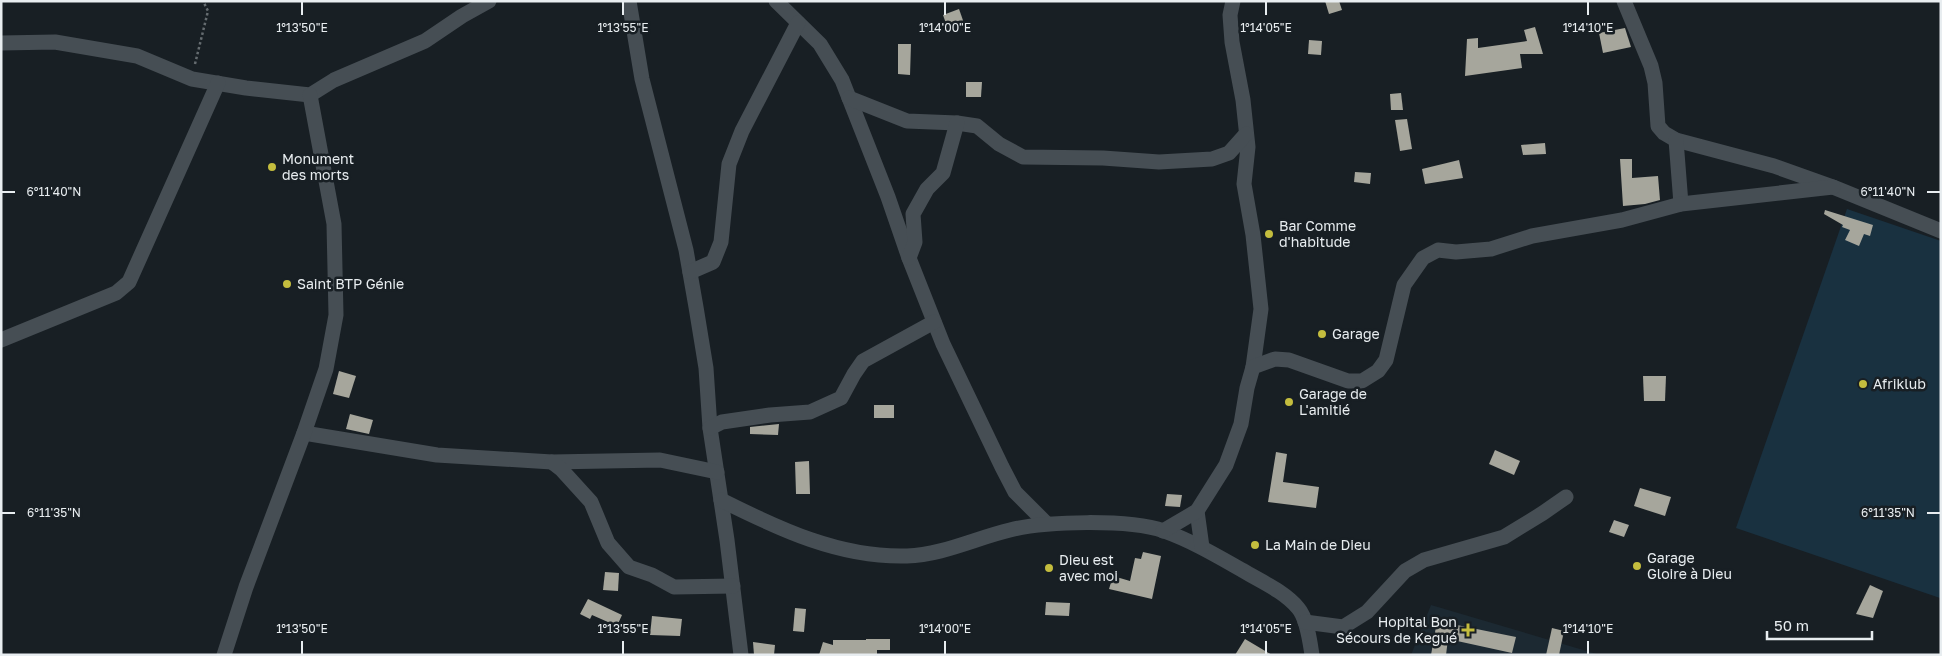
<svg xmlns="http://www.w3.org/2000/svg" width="1942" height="656" font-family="'Golos Text',sans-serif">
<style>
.built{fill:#1c2932}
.green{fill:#193140}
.building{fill:#a6a69c}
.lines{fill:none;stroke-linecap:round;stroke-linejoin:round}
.path{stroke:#656c70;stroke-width:2.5;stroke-dasharray:2.5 2.5;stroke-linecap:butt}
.minor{stroke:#464e54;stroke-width:15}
.ticks{fill:none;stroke:#e8edf0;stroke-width:2}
.poi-dot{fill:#c4bd3e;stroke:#181f24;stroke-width:2}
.labels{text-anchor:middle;stroke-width:5;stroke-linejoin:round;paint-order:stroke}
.poi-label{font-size:14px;fill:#e8edf0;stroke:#181f24;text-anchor:start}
.ticks-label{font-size:12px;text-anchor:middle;fill:#e8edf0;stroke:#181f24;stroke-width:5;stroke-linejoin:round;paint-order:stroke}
</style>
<rect width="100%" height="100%" fill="#181f24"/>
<polygon class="built" points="1431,605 1600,655 1411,655"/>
<polygon class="green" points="1847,209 1941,241 1940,598 1736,528"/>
<g class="building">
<polygon points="1325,1 1339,1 1342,10 1329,14"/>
<polygon points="959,9 965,26 949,32 943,15"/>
<polygon points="1535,27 1543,54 1520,54 1522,68 1465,76 1467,39 1478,38 1478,48 1527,41 1524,30"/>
<polygon points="1625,28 1631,47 1603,53 1599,33"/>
<polygon points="1309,40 1322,41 1321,55 1308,54"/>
<polygon points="898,44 911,44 910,75 898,74"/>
<polygon points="966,82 982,82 981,97 966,97"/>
<polygon points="1401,93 1403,110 1391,110 1390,94"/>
<polygon points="1407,119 1412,149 1400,151 1395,120"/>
<polygon points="1545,143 1546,154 1523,155 1521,145"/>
<polygon points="1620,159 1632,159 1632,178 1658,176 1660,200 1645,204 1623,206"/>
<polygon points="1459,160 1463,178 1425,184 1422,169"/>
<polygon points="1355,172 1371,173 1370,184 1354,182"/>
<polygon points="1825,210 1873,225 1870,236 1864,234 1859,246 1845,240 1850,230 1842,227 1843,225 1824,214"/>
<polygon points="339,371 356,376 349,398 333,394"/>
<polygon points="1643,376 1666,376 1665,401 1644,401"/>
<rect x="874" y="405" width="20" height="13"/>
<polygon points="350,414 373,420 369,434 346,429"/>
<polygon points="779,424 778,435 750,434 750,427"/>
<polygon points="1495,450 1520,461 1514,475 1489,464"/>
<polygon points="1276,452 1287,454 1283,482 1319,487 1316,508 1268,502"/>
<polygon points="809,461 810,494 796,494 795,462"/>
<polygon points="1640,488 1671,497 1665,516 1634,506"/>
<polygon points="1167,494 1182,495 1180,507 1165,506"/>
<polygon points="1614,520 1629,525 1624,537 1609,532"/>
<polygon points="1143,552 1161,556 1152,599 1109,589 1113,576 1130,581 1135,558 1141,559"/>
<polygon points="605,572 619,573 618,591 603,590"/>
<polygon points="1870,585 1883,591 1873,618 1856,614"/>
<polygon points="588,599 622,615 617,626 592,615 590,619 580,614"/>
<polygon points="1046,602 1070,603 1069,616 1045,615"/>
<polygon points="795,608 806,609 804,632 793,631"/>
<polygon points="652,616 682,619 680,636 650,635"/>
<polygon points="1437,621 1516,637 1512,653 1448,639 1446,655 1431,655"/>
<polygon points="1552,628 1564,631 1559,655 1546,655"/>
<polygon points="866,639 890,639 890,650 877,650 877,655 819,655 823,642 833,645 833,640 866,640"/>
<polygon points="1245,639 1272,655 1235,655"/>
<polygon points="753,642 775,645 774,655 754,655"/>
</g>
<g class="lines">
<polyline class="path" points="195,64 208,11 203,1"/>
<g class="minor">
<polyline points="629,1 642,79 686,250 696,307 706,368 710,428 727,540 741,655"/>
<polyline points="776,1 820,44 842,80 888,197 909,258 943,344 1002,467 1015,492 1046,523"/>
<polyline points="1233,1 1230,15 1232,42 1243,100 1248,147 1244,184 1253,235 1261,309 1253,367"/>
<polyline points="1624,1 1651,66 1655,83 1658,126 1664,133 1676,140 1774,166 1833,187 1941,231"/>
<polyline points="1,43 55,42 137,56 192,79 246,88 310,95 334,80 425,41 462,16 489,1"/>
<polyline points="849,98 907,121 957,123 977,126 999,144 1023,157 1103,158 1159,162 1212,159 1229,153 1246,134"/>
<polyline points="1676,140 1681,204"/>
<polyline points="909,258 915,242 913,214 927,189 943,173 957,123"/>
<polyline points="690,272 713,262 721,242 729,164 742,131 798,23"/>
<polyline points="1,340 116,293 129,282 218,83"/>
<polyline points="710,428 722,422 770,415 810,412 841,398 854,374 863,361 934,322"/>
<polyline points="304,433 437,455 552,462 660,460 717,472"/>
<polyline points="552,462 561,469 591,502 608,543 629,567 652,575 674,587 733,586"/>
<path d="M721 500C779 529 840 558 907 556 942 555 976 538 1010 530 1046 521 1129 519 1164 531 1192 541 1217 556 1242 570 1260 581 1284 591 1298 608 1307 618 1310 642 1312 655"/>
<polyline points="1197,511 1202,547"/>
<polyline points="1163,531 1197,511 1226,465 1241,424 1247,388 1253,367 1275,359 1289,360 1348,381 1362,381 1378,371 1386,360 1404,285 1423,258 1438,250 1456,252 1491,249 1532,236 1622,220 1681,204 1833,187"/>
<polyline points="1305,622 1343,627 1367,612 1405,571 1424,560 1504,537 1543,513 1566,497"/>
<polyline points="224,655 246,587 304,433 326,369 336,315 334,224 310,95"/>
</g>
</g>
<path class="ticks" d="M302 2V15M623 2V15M945 2V15M1266 2V15M1588 2V15M2 192H15M1927 192H1940M2 513H15M1927 513H1940M302 641V654M623 641V654M945 641V654M1266 641V654M1588 641V654"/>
<g class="poi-dot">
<circle cx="272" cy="167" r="5"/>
<circle cx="1269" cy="234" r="5"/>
<circle cx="287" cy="284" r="5"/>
<circle cx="1322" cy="334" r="5"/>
<circle cx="1863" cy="384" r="5"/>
<circle cx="1289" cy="402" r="5"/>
<circle cx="1255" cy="545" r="5"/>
<circle cx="1637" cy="566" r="5"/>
<circle cx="1049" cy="568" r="5"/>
<path d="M1465.5 622.5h5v5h5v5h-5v5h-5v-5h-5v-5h5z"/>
</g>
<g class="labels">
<g class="poi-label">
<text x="282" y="164">Monument<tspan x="282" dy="16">des morts</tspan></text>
<text x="1279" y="231">Bar Comme<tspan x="1279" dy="16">d'habitude</tspan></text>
<text x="297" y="289">Saint BTP Génie</text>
<text x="1332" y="339">Garage</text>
<text x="1873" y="389">Afriklub</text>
<text x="1299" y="399">Garage de<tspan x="1299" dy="16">L'amitié</tspan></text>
<text x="1265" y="550">La Main de Dieu</text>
<text x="1647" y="563">Garage<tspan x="1647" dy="16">Gloire à Dieu</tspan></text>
<text x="1059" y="565">Dieu est<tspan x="1059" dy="16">avec moi</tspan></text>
<text x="1457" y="627" text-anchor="end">Hopital Bon<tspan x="1457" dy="16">Sécours de Kegué</tspan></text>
</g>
</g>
<g class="ticks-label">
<text x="302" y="32">1°13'50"E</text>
<text x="623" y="32">1°13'55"E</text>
<text x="945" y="32">1°14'00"E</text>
<text x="1266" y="32">1°14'05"E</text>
<text x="1588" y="32">1°14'10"E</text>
<text x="54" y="196">6°11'40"N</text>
<text x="1888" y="196">6°11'40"N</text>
<text x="54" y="517">6°11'35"N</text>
<text x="1888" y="517">6°11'35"N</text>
<text x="302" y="633">1°13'50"E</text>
<text x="623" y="633">1°13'55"E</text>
<text x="945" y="633">1°14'00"E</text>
<text x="1266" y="633">1°14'05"E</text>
<text x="1588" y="633">1°14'10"E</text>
</g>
<rect width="1942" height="656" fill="none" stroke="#e8edf0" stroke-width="5"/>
<path d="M1767 631v8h105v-8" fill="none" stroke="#e8edf0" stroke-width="2.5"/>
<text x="1774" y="631" font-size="15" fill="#e8edf0" stroke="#181f24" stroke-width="4" paint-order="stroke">50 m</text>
</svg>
